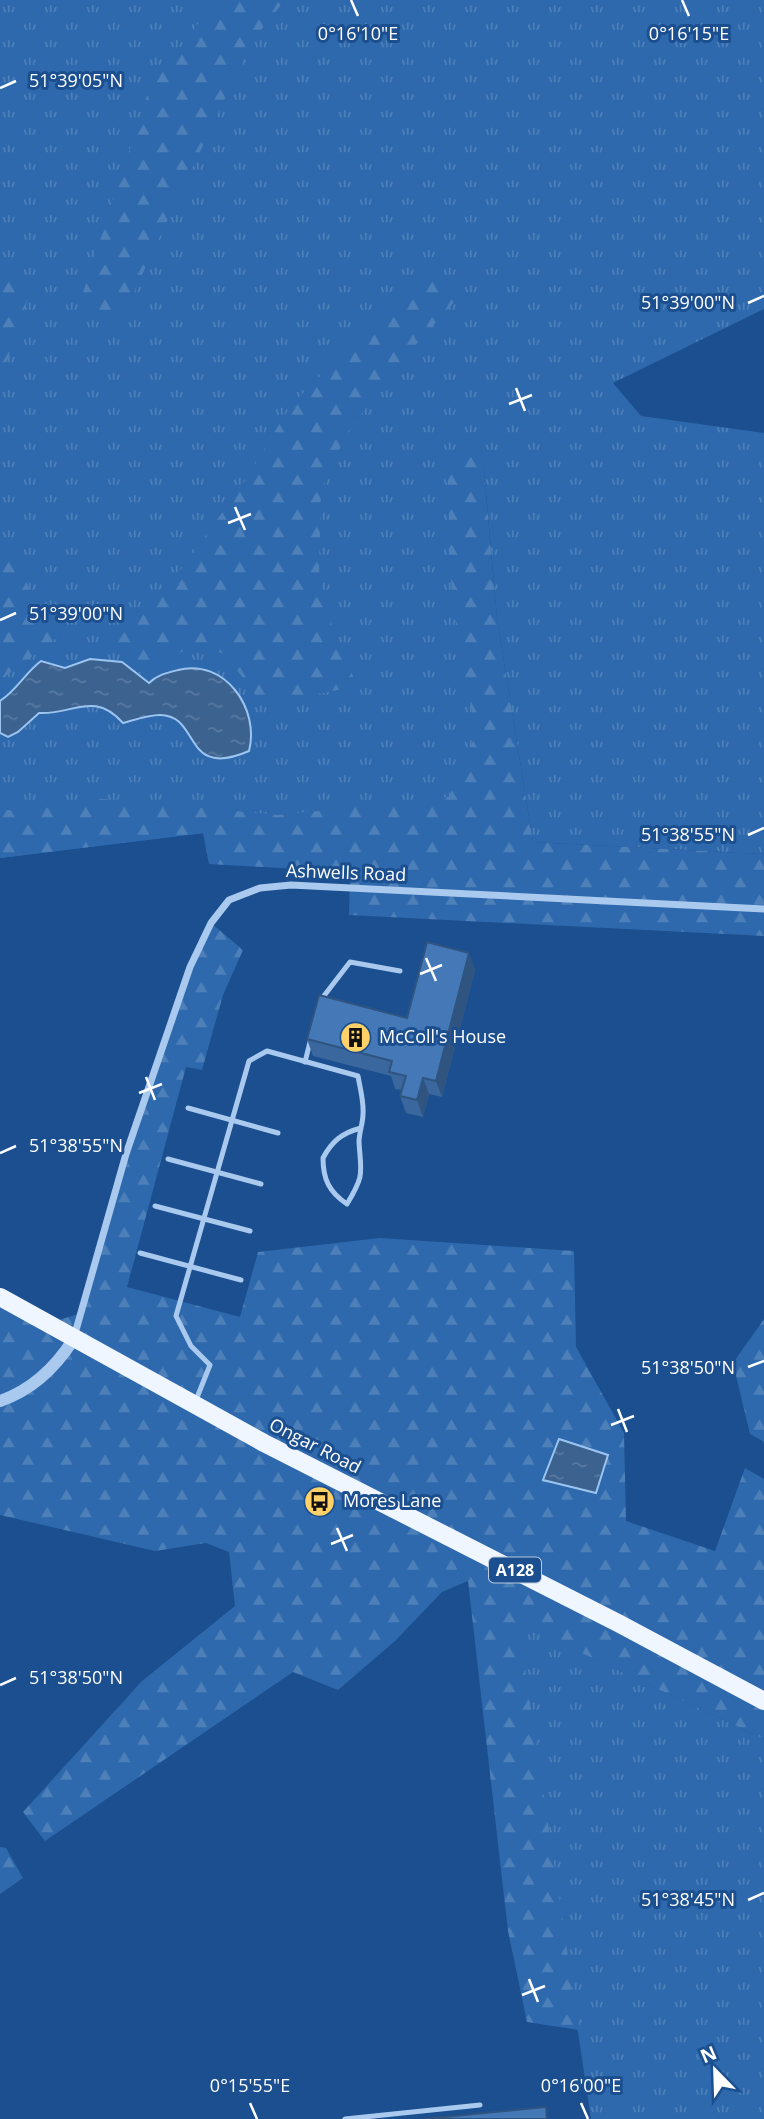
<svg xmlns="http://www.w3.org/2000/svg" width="764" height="2119" font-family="'Open Sans',sans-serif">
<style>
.grass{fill:url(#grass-tufts)}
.forest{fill:url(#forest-firs)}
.water{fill:url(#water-ripples);stroke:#9cc4f0;stroke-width:2}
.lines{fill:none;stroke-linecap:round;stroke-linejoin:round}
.service{stroke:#a9c9ee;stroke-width:5}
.minor{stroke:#a9c9ee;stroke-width:7}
.tertiary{stroke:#a9c9ee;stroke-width:12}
.primary{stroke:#f0f6ff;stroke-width:18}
.wall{fill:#3a679d}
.shaded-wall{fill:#305480}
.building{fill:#4478b7;stroke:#305480;stroke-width:2}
.ticks{fill:none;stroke:#fff;stroke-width:2.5}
.labels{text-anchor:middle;stroke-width:6;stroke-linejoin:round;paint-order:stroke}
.shield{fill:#1b4f8f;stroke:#bbcadd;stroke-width:2}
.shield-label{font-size:16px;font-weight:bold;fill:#fff}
.street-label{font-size:18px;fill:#fff;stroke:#1b4f8f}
.poi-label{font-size:18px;fill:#fff;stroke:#1b4f8f;text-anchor:start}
.ticks-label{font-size:18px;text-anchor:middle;fill:#fff;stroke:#1b4f8f;stroke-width:6;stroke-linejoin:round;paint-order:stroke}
</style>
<defs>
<pattern id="grass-tufts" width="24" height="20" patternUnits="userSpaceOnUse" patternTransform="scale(1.75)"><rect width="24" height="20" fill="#2e69ad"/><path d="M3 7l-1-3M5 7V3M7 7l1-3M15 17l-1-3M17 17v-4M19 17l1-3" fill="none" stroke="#4d80b9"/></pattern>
<pattern id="forest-firs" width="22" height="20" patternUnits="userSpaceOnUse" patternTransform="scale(1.75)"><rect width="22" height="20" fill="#2e69ad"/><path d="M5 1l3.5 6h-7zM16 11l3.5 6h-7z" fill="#4d80b9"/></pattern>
<pattern id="water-ripples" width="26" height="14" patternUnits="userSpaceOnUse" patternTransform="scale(1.75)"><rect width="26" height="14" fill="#3c6290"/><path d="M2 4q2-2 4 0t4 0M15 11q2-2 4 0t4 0" fill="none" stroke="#597aa1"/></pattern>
</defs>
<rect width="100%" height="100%" fill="#1b4f8f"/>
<g class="grass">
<polygon points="0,0 764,0 764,309 613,383 641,416 764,433 764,854 533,842 497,618 483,458 511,841 204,833 0,858"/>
<polygon points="517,1622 764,1739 764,2119 591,2119"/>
</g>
<g class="forest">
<polygon points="216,0 285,0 252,41 116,330 83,293 149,89"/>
<polygon points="426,271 455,301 402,360 347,433 321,490 319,576 331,623 357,686 263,705 225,654 195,646 159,662 138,660 106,649 153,605 192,555 246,479 291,405"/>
<polygon points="0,273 34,281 0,381"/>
<polygon points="482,448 497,618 533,842 764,854 764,936 349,915 350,872 209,864 203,833 0,858 0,810 30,811 93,798 279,815 449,797 476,734 452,602 447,461"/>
<polygon points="0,532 40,609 61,635 0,680"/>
<path d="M211 923 243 950 223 995 202 1070 186 1067 127 1287 240 1317 258 1252 380 1238 574 1251 576 1347 624 1433 626 1521 715 1551 745 1468 764 1479V1739L518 1623 579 2030 527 2022 508 1931 468 1581 442 1592 395 1641 338 1690 293 1672 45 1841 23 1812 142 1681 235 1606 229 1552 206 1543 155 1551 0 1515V1297L45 1324 82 1313C119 1182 153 1047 211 923Z"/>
<polygon points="764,1319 764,1442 750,1434 733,1363"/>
<polygon points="0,1847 6,1848 23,1878 0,1894"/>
</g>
<g class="water">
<path d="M90 659 122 662 149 683C157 675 166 673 178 670 225 658 260 709 249 751 182 780 201 715 160 715 148 715 134 720 123 723 94 690 73 715 39 713L18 732 8 737 0 733V701C17 690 25 673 41 661L65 668Z"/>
<polygon points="559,1439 608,1455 596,1493 543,1480"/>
</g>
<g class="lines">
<g class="service">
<polyline points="320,1001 350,962 400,971"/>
<polyline points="305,1062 311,1038"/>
<polyline points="188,1108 278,1133"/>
<polyline points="168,1159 261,1184"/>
<polyline points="155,1206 250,1231"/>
<polyline points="140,1253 241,1280"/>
<path d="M196 1400 210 1365 191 1346 176 1316 249 1061 267 1051 358 1076C360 1088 364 1102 363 1114 363 1123 359 1133 359 1142 361 1174 365 1174 347 1204 329 1192 323 1179 323 1158 332 1141 342 1133 361 1128"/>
<polyline points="345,2119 480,2105"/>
</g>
<polyline class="minor" points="74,1337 126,1154 190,967 211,923 229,900 260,888 291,885 764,909"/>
<path class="tertiary" d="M0 1401C32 1390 55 1368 73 1340"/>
<polyline class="primary" points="0,1297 264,1443 618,1623 764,1701"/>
</g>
<polygon class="wall" points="469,953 475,970 442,1097 429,1094 423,1117 406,1113 400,1096 402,1090 395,1089 391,1076 313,1056 307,1039 407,1018"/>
<g class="shaded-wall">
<polygon points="469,953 475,970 442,1097 436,1081"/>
<polygon points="423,1078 429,1094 423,1117 417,1100"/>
</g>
<g class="building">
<polygon points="427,942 469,953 436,1081 423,1078 417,1100 400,1096 406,1076 389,1072 392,1061 307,1039 319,995 407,1018"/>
<polygon points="546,2107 547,2119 424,2119"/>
</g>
<path class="ticks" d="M351 0 358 16M682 0 689 16M0 88 16 81M748 303 764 296M516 388 525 411M509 404 532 395M235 507 245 530M228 523 251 514M0 620 16 613M748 835 764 828M426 958 436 981M420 974 442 965M146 1077 155 1100M139 1093 162 1084M0 1153 16 1146M748 1367 764 1361M618 1409 627 1432M611 1425 634 1416M337 1528 347 1551M331 1544 353 1535M0 1685 16 1678M748 1900 764 1893M529 1979 538 2002M522 1995 545 1986M250 2103 257 2119M581 2103 588 2119"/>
<defs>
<symbol id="building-disc" viewBox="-11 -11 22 22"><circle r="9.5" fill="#ffd166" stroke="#1b4f8f"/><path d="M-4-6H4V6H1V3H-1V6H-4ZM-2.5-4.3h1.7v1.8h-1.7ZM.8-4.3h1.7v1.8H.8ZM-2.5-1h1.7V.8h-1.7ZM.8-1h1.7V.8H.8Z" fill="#111"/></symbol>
<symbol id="bus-disc" viewBox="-11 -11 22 22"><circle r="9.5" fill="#ffd166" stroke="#1b4f8f"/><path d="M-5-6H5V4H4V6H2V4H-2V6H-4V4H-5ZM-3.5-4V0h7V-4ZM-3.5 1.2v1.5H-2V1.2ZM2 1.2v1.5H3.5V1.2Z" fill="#111"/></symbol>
</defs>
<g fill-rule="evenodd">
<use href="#building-disc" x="338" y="1020" width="35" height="35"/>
<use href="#bus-disc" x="302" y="1484" width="35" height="35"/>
</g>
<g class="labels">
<rect class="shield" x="489" y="1557.5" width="52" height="25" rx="5"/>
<g class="shield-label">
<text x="515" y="1576">A128</text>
</g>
<g class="street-label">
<text transform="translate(346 873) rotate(2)" y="6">Ashwells Road</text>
<text transform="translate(315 1446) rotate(27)" y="6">Ongar Road</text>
</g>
<g class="poi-label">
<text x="379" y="1043">McColl's House</text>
<text x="343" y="1507">Mores Lane</text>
</g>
</g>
<g class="ticks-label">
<text x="358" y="40">0°16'10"E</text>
<text x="689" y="40">0°16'15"E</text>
<text x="76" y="87">51°39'05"N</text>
<text x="688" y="309">51°39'00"N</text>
<text x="76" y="620">51°39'00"N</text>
<text x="688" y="841">51°38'55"N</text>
<text x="76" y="1152">51°38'55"N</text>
<text x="688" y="1374">51°38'50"N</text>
<text x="76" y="1684">51°38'50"N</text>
<text x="688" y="1906">51°38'45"N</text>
<text x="250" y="2092">0°15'55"E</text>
<text x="581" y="2092">0°16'00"E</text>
</g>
<g transform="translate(715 2070) rotate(337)" stroke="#1b4f8f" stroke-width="5" paint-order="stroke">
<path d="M0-5L12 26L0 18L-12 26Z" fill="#ffffff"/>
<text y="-10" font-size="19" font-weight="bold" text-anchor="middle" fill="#ffffff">N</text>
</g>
</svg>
